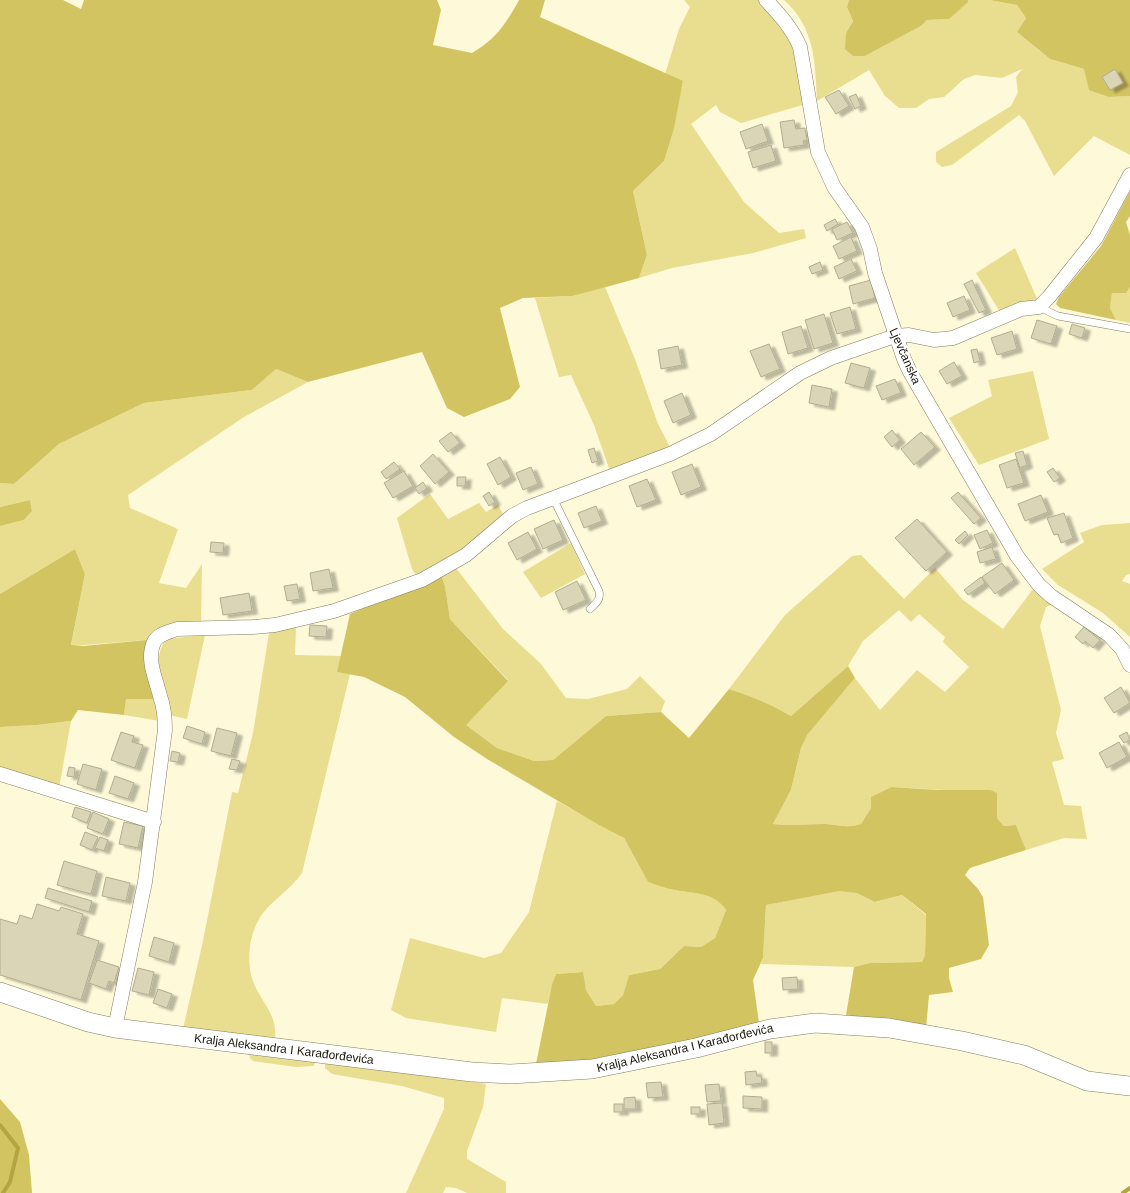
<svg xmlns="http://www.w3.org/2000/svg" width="1130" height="1193" font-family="Arial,sans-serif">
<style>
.green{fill:#e9dd8f}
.forest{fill:#d3c462}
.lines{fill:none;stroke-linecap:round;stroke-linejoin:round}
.stream{stroke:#b5a542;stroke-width:4}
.building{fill:#dad5b6;stroke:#b2ad8f;filter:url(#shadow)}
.lane-casing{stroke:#827e61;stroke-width:8}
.street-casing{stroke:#827e61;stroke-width:15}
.secondary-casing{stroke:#827e61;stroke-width:20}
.lane{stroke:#fff;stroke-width:7}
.street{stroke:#fff;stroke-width:14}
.secondary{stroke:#fff;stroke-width:19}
.labels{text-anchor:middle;stroke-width:5;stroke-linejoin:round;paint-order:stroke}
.street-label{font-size:12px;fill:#18160b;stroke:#fff}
</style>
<defs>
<filter id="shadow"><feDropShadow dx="5.5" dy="3" stdDeviation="1" flood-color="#0004"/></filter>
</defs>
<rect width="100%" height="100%" fill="#fef9d9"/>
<g class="green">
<polygon points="684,0 759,0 791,36 806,104 741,123 720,112 716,105 691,124 744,202 779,233 804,229 806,238 753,253 672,268 639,278 647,255 633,191 664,161 683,82 665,74 679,29 690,7"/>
<path d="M784 0H849L847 7 853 21 846 33 865 56 921 26 927 20 949 19 968 0H989L1017 5 1026 18 1017 32 1050 59 1084 69 1109 97 1130 96V155L1094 136 1054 176 1025 121 1019 115 952 165 942 167 936 162V152L1011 106 1018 92 1016 77 1022 69 1002 78 975 75 964 79 944 97 929 99 916 108H899L885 96 869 70 817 101C815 61 815 28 784 0Z"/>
<polygon points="1015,248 1038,301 1000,312 976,273"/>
<polygon points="605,287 635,359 658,424 671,449 610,471 594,425 571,375 559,377 535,298 573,296"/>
<polygon points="1130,287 1130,323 1116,320 1110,308 1112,293 1126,293"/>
<path d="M276 369 308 382 244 417 128 495 130 508 178 529 159 583 186 588 202 564 201 623C173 624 168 619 147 640L71 646 85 574 75 549 0 594V526L24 520 32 511 30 500 0 507V483L14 484 59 444 144 403 252 390Z"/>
<polygon points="1033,371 1049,439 979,465 949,418 992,396 988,380"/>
<path d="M430 494 448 519 479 503 486 512 498 505 503 514C478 538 450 564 416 575L412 569 397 518Z"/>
<polygon points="1130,523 1130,574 1126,575 1122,581 1130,584 1130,637 1103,613 1058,585 1042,569 1084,542 1080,533 1102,525"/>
<polygon points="571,543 585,574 541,598 523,572"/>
<path d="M861 555 904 599 935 568 963 600 1003 629 1036 585 1055 603 1046 607 1040 626 1061 710 1056 733 1064 759 1052 762 1064 805 1081 806 1087 839 1064 838 1026 850 1016 825 1004 826 997 818V793L892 787 871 808 861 824C845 829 837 824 822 824 805 824 790 826 773 824L791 790 801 748 808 734 855 678 880 710 917 670 945 692 969 667 943 642 945 637 919 614 911 622 899 610 863 641 848 666 791 716C771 704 751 696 729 689L785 615 852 556Z"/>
<polygon points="456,568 503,629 541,664 566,698 588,699 627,689 640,676 665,701 661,712 606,716 553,760 534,761 497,748 465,725 508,680 450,619 445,586 441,575"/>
<path d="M296 627 295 655 341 656 338 672 350 674 302 873C290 891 268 902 258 921 248 939 246 967 255 986 264 1006 277 1014 275 1039L183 1029 203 941 232 792 238 793 253 733 269 633Z"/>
<path d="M205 635 187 719 169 715C163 690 150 662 166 639Z"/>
<polygon points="126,699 157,699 160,721 124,715"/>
<polygon points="71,721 59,788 0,770 0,727 37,725"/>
<path d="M557 801 624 838 648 882C657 885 666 889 675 890 694 894 714 892 726 910L715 938 701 947 684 946 660 969 629 975 623 995 614 1004 596 1006 586 990 582 972 556 974 548 1004 502 998 496 1032 406 1018 391 1010 410 938 484 958 501 953 529 912Z"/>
<polygon points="839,890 857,893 876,902 902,895 926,915 925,955 922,962 870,963 854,967 761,964 763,958 766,905"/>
<polygon points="249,1053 315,1060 314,1066 296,1067 253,1061 250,1058"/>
<polygon points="325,1060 486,1084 483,1107 467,1151 467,1159 506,1182 506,1193 467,1193 456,1188 446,1187 443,1193 406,1193 444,1109 444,1098 402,1086 332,1074 325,1068"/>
</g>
<g class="forest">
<path d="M0 0H63L81 9 84 0H437L441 10 433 45 472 53C497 38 505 25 519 0H545L540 17 683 81 674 128 664 161 633 191 647 255 639 278 573 296 523 298 500 308 520 387 510 399 464 417 447 408 422 352 308 382 276 369 252 390 144 403 59 444 14 484 0 483Z"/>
<polygon points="849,0 968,0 968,2 949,19 927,20 921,26 865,56 853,56 845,49 846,33 853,21 847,7"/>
<polygon points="989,0 1130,0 1130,96 1109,97 1089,90 1084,69 1050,59 1017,32 1026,18 1017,5"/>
<polygon points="1130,191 1130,216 1126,222 1130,235 1130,287 1126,293 1112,293 1110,308 1116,320 1060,308 1056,304 1059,297 1101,246"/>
<polygon points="30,500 32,511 24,520 0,526 0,507"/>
<polygon points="75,549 85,574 71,645 83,646 147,640 144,660 148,679 157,699 126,699 124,715 78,710 71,721 37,725 0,727 0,594"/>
<path d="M441 575 445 586 450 619 508 681 466 725 497 748 534 761 553 760 606 716 661 712 689 738 729 689C751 696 771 704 791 716L848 666 855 678 808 734 801 748 791 790 773 824C790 826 805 824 822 824 837 824 845 829 861 824L871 808V797L892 787 938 790H990L997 793V818L1004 826 1016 825 1026 850 970 868 965 875 978 889 983 897 989 945 981 959 949 968V978L953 992 929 995 926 1029 846 1015 854 967 870 963 922 962 925 955 926 914 902 895 875 902 857 893 839 891 766 905 763 958 753 980 759 1023 673 1047 598 1059 536 1064 552 985 556 974 583 972 586 990 596 1006 614 1004 623 995 629 975 660 969 684 946 701 947 715 938 726 910C714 892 694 894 675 890 666 889 657 885 648 882L624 838 599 825 487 759 454 737 405 697 364 677 337 672 350 614Z"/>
<polygon points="0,1099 20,1122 29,1155 32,1193 0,1193"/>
</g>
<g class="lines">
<g class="stream">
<polyline points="0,1125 18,1148 10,1182 3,1193"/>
<polyline points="1123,1193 1130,1188"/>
</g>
</g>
<g class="building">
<polygon points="1115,69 1123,83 1110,90 1102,77"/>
<polygon points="839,90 849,106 836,114 825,97"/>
<polygon points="856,94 861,106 855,109 849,97"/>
<polygon points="794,120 796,129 805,128 807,140 803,141 804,145 784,148 780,122"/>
<polygon points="762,124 768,141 746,149 740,132"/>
<polygon points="771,145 776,161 753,168 748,152"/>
<polygon points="835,219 838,224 827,231 824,225"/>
<polygon points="847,222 853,233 837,240 832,229"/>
<polygon points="851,237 857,251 839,259 833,246"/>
<polygon points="851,259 857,271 839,279 834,267"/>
<polygon points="820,262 823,270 812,274 809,267"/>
<polygon points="871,280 875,298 853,304 849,286"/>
<polygon points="972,280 986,310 979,313 964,284"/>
<polygon points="964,296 970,310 953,317 947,303"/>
<polygon points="850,307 856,329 837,334 830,313"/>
<polygon points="824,314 833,343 814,349 805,320"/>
<polygon points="1037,320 1057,326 1051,344 1031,338"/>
<polygon points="1072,324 1085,328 1082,338 1069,334"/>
<polygon points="801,326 808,348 788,354 782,332"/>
<polygon points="1012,331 1017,349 997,355 991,338"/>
<polygon points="769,344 780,369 761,377 750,351"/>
<polygon points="678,346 682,365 661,369 658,350"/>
<polygon points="977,349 980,361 974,363 971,350"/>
<polygon points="954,362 962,376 947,384 939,371"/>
<polygon points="851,363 870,368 864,388 845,383"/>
<polygon points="895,379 901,393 882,400 876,386"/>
<polygon points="812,385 832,389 829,407 809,403"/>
<polygon points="682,393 691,415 673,423 664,401"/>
<polygon points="892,430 900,440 892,447 884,437"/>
<polygon points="451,432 460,443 448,452 439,441"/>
<polygon points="921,432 935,447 914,465 901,449"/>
<polygon points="594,448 598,461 592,463 588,450"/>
<polygon points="1023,451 1027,465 1020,468 1015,453"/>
<polygon points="433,454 449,472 435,484 420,466"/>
<polygon points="500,457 511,477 498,485 487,464"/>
<polygon points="1016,459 1024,483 1007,488 999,465"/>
<polygon points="394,462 400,469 386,479 381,472"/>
<polygon points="692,464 701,487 681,495 672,472"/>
<polygon points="531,467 538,484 523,490 516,473"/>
<polygon points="1053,468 1060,478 1054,482 1047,472"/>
<polygon points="404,471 413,486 393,498 384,483"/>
<polygon points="457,477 466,477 465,486 457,486"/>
<polygon points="647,479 656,500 637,507 629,486"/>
<polygon points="423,482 427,488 419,494 415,488"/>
<polygon points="489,492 495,502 489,506 483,496"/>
<polygon points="958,492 981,518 974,524 951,498"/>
<polygon points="1041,495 1048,512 1025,521 1018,504"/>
<polygon points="596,506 602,521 584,528 578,513"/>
<polygon points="1064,513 1073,538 1061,543 1058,534 1054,535 1047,518"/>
<polygon points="917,519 947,552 926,571 895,538"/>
<polygon points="554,520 563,540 543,549 534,529"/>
<polygon points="987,530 993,543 980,549 974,535"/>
<polygon points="965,531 968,535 959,544 955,540"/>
<polygon points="528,532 537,549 517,560 508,543"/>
<polygon points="211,542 224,543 223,553 210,552"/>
<polygon points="992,547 996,559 980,563 977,552"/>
<polygon points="1002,563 1014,580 995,594 982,577"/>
<polygon points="329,569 333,588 313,591 310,573"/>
<polygon points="981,577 985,583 968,595 964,590"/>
<polygon points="577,581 586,600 563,610 555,592"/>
<polygon points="297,584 300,599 287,601 284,586"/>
<polygon points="249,593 252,611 223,615 220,598"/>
<polygon points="310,625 327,626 326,637 309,636"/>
<polygon points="1084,627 1100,640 1093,648 1085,641 1083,644 1075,637"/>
<polygon points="1121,687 1130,703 1114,713 1104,698"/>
<polygon points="187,726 205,732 202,744 183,738"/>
<polygon points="217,728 237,733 231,756 211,751"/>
<polygon points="121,732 134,736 132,742 143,745 135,768 111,760"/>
<polygon points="1127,732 1130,740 1124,743 1119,736"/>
<polygon points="1119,742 1127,757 1107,768 1099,753"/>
<polygon points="172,751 180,753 178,762 170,761"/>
<polygon points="232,759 240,761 237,770 229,769"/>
<polygon points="83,764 102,769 96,790 77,784"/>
<polygon points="69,767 75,768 74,777 67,776"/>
<polygon points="115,776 134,783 128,799 109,793"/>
<polygon points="75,807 91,812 87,823 72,817"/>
<polygon points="93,812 109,819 103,834 87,828"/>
<polygon points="124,822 143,826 138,848 119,844"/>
<polygon points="85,832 98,837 92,850 80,845"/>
<polygon points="100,837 108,840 104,851 95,848"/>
<polygon points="64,861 97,871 91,894 57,885"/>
<polygon points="106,877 130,883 126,901 102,896"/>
<polygon points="48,888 92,901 89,912 45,898"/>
<polygon points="37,904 59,911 61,907 83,914 77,934 99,941 81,1000 0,975 0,919 17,924 20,915 32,919"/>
<polygon points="154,937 174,943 169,962 149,956"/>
<polygon points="97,960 119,967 114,983 109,981 106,989 89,983"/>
<polygon points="138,968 154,972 149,995 132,991"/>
<polygon points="797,977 798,989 783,990 782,978"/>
<polygon points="158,989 172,994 167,1008 153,1003"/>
<rect x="765" y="1042" width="7" height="11"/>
<polygon points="756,1071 757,1076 761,1076 762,1083 746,1085 745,1072"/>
<polygon points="661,1082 663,1097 648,1098 646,1083"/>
<polygon points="719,1084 721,1101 707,1102 705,1085"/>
<polygon points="743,1096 762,1097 762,1109 743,1108"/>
<polygon points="635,1097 636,1109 624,1109 624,1098"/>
<polygon points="722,1103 724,1123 709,1125 707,1104"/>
<rect x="614" y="1104" width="9" height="8"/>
<rect x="691" y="1107" width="9" height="7"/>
</g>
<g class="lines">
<defs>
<g id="lane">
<polyline points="1039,307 1058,316 1130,329"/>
<path d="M553 498 599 591C601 600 596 603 590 609"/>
</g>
<g id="street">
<path d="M766 0C780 15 792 28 800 47L818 152 834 187 862 227 870 249 875 273 904 359 910 372 1017 556 1039 585 1051 596 1109 635 1122 649 1130 665"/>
<polyline points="0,774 154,822"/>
<path d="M115 1028 145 882 165 730C165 718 164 707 160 696 156 679 146 659 154 642 158 634 169 632 177 629L253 627 275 625 334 611 422 580 466 555 512 516 527 508 670 454 711 434 800 373 831 358 895 336 909 335 934 340 953 338 1021 309 1039 307 1049 297 1096 238 1130 175"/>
</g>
<polyline id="secondary" points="0,992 88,1022 115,1028 472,1072 511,1074 592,1069 696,1048 770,1029 815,1023 889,1028 962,1041 1024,1055 1087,1081 1130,1086"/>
</defs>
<use href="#lane" class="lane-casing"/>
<use href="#street" class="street-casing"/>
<use href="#secondary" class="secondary-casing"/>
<use href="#lane" class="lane"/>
<use href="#street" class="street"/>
<use href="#secondary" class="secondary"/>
</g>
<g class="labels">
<g class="street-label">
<text transform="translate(905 356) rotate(66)" y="4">Ljevčanska</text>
<text transform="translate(685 1048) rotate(-13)" y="4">Kralja Aleksandra I Karađorđevića</text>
<text transform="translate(284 1049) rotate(7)" y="4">Kralja Aleksandra I Karađorđevića</text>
</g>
</g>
</svg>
